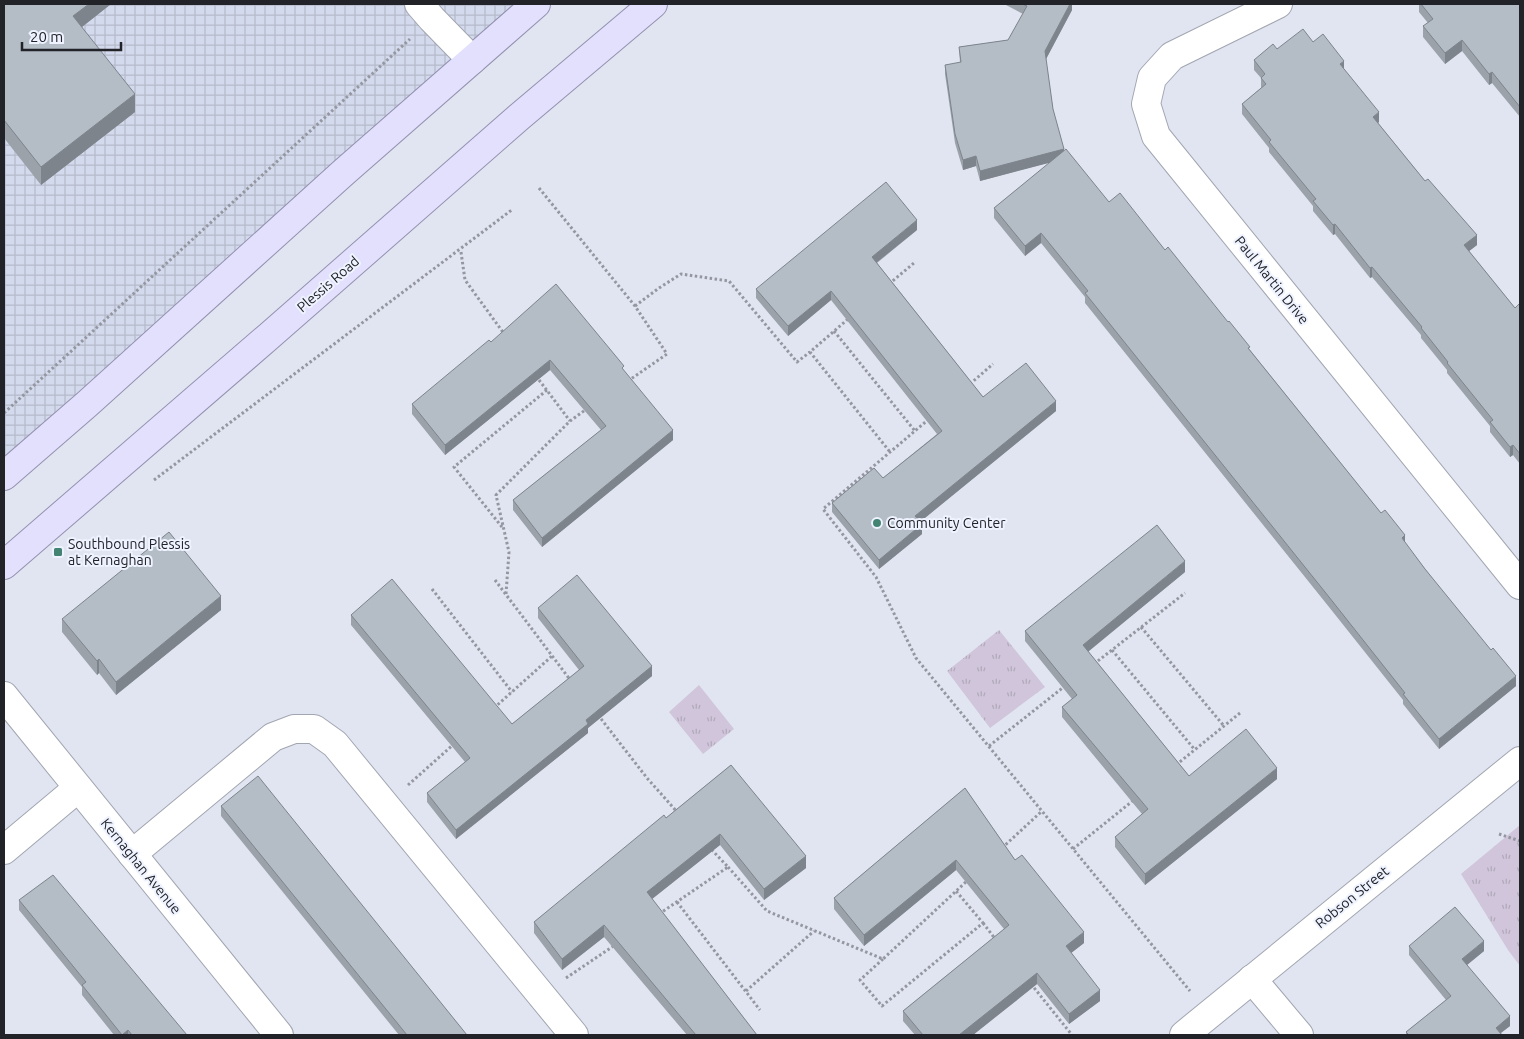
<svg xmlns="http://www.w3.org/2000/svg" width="1524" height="1039" font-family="Ubuntu,sans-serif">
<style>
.industrial{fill:url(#industrial-grid)}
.park{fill:url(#park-tufts)}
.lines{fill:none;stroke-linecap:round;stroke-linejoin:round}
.minor-casing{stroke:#a2a6b1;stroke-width:30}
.major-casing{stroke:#9491b1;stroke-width:30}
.path{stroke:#9497a0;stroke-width:3;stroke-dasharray:2.5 2.5;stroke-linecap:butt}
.minor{stroke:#fff;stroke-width:28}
.major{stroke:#e3e0fd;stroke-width:28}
.wall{fill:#9ba2aa}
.shaded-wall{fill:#7e848b}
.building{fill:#b4bcc6;stroke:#7e848b}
.poi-dot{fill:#428372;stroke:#eef3ff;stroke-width:2}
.labels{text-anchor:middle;stroke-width:4;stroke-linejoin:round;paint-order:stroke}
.street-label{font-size:14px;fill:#222328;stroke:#eef3ff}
.poi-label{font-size:14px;fill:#222328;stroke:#eef3ff;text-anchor:start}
</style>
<defs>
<pattern id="industrial-grid" width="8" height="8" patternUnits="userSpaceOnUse" patternTransform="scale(1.25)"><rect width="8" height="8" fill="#d4daed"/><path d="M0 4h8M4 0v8" fill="none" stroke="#b6bbcb"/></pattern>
<pattern id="park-tufts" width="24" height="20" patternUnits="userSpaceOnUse" patternTransform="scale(1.25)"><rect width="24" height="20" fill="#d0c5da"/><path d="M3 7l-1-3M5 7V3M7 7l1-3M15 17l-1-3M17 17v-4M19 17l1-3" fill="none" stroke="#b2a9bb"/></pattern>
</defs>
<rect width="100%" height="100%" fill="#e1e5f1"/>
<polygon class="industrial" points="4,4 543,4 4,465"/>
<g class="park">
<polygon points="999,630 1045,687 990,728 947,671"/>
<polygon points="699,685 734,729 703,754 669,712"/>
<polygon points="1520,825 1520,966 1508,950 1461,874"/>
</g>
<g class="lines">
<defs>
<g id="minor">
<polyline points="419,4 432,19 472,60"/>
<polyline points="1278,4 1172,56 1152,78 1146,104 1156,136 1520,585"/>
<polyline points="4,696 279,1035"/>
<polyline points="4,850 78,788"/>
<polyline points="132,854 273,737 294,729 314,729 335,744 574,1035"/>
<polyline points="1252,979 1299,1035"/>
<polyline points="1184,1035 1520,761"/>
</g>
<g id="major">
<polyline points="4,476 87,404 344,172 536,4"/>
<polyline points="4,565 268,337 519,117 653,4"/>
</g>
</defs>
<use href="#minor" class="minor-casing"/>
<use href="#major" class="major-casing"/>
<g class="path">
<polyline points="539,188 635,306 667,354 628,381"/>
<polyline points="461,252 465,280 505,335"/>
<polyline points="889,284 914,263"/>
<polyline points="635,306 659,288 681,274 729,281 797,362 810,352"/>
<polyline points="848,319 810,352 890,452"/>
<polyline points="834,331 915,431"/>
<polyline points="536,376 570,421"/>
<polyline points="970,384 993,364"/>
<polyline points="4,413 410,39"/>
<polyline points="929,419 823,509 876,577 916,658 1190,991"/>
<polyline points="154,480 513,209"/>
<polyline points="502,527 454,467 547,390"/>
<polyline points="495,580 571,681"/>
<polyline points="432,589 512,692"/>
<polyline points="506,594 509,552 496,495 570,421 588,408"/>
<polyline points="1141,627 1224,726"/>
<polyline points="1112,650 1195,750"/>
<polyline points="1094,664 1185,593"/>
<polyline points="494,708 552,656"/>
<polyline points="598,715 647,778 678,813"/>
<polyline points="989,746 1065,686"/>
<polyline points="1176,765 1240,713"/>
<polyline points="408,785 454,744"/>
<polyline points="1499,834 1520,841"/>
<polyline points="1002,848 1042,811"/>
<polyline points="1073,849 1135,799"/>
<polyline points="728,867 767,911 883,959 968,880"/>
<polyline points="677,902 760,1010"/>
<polyline points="659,914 728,867 711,849"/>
<polyline points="983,923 996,940"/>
<polyline points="883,959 860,980 882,1006 983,923 956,891"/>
<polyline points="566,978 615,945"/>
<polyline points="1031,984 1072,1035"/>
<polyline points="746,991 814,931"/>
</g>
<use href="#minor" class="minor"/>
<use href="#major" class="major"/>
</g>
<g class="wall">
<polygon points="4,4 111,4 82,27 135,112 41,185 4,138"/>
<polygon points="1004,4 1072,4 1072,10 1046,59 1053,109 1064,152 1109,202 1165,250 1250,350 1405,543 1516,686 1439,749 1403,704 1403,700 1329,607 1085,303 1085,297 1041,243 1025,256 994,218 994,208 1051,162 980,181 976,166 963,170 955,143 945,74 945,65 960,63 959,47 1008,40 1023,14"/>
<polygon points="1419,4 1520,4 1520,117 1492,83 1489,85 1462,51 1445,64 1423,37 1423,26 1428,23 1419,12"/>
<polygon points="1313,42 1344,69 1379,122 1378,123 1477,245 1469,251 1515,308 1520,303 1520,464 1513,455 1510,457 1490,432 1490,426 1447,373 1447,370 1421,338 1421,335 1372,277 1370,278 1335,234 1333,235 1313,211 1313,206 1269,152 1269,148 1242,114 1242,104 1261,88 1261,78 1254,70 1254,60 1277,49"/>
<polygon points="917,230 877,263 983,397 1056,411 920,522 922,534 879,569 832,512 832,503 883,478 937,434 831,300 788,336 756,298 756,289"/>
<polygon points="491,342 624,371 673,440 542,547 513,510 513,500 601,430 550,370 445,455 412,414 412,404"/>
<polygon points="1185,572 1088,651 1189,776 1277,779 1145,885 1115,847 1115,837 1142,814 1062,717 1062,707 1072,699 1025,641 1025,631"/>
<polygon points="538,608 652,676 588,728 588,733 456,839 427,802 427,793 465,762 351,625 351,615 512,724 579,670 538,618"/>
<polygon points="221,610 116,695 99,673 97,675 62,632 62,619"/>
<polygon points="731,765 806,868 764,900 720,845 652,899 757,1035 687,1035 604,937 562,970 534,933 534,922 666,818"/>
<polygon points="965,788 1015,860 1084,943 1071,953 1100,1001 1069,1024 1037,984 973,1035 915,1035 903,1021 903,1011 1004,929 956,870 864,946 834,909 834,898"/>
<polygon points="221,806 467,1035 399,1035 221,816"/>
<polygon points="19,900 187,1035 114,1035 82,995 82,987 19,910"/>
<polygon points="1409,946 1484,951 1467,965 1510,1026 1501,1033 1502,1035 1406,1035 1406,1032 1446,1000 1409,955"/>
</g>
<g class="shaded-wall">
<polygon points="89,4 111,4 73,34 73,16"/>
<polygon points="1070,4 1072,4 1072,10 1045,61 1045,51"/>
<polygon points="1462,40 1462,51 1445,64 1445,53"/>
<polygon points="1344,61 1344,71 1340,64"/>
<polygon points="1492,72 1492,83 1489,85 1489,74"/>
<polygon points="135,94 135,112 41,185 41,167"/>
<polygon points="1379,112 1379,122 1373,127 1373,117"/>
<polygon points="1064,149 1064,159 980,181 980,171"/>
<polygon points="976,156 976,166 963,170 963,160"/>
<polygon points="917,220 917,230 872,266 872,257"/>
<polygon points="1335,224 1335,234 1333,235 1333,225"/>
<polygon points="1041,233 1041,243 1025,256 1025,246"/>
<polygon points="1477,235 1477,245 1464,255 1464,245"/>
<polygon points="1372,267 1372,277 1370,278 1370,268"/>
<polygon points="831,291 831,300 788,336 788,326"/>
<polygon points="550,360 550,370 445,455 445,445"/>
<polygon points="1056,401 1056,411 915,526 915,516"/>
<polygon points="673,430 673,440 542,547 542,538"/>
<polygon points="1513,445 1513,455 1510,457 1510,447"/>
<polygon points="922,524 922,534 879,569 879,560"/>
<polygon points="1405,535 1405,545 1402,538"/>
<polygon points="1185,561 1185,572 1083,656 1083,645"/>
<polygon points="221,596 221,610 116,695 116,682"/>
<polygon points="99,659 99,673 97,675 97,661"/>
<polygon points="652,666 652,676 588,728 588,733 456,839 456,830 586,720"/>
<polygon points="1516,676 1516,686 1439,749 1439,739"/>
<polygon points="1277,768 1277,779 1145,885 1145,874"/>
<polygon points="720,834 720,845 647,903 647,892"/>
<polygon points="806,856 806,868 764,900 764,889"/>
<polygon points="956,860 956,870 864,946 864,935"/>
<polygon points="604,925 604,937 562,970 562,959"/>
<polygon points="1084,932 1084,943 1066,957 1066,946"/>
<polygon points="1484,941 1484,951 1462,969 1462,959"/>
<polygon points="1037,973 1037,984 973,1035 959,1035"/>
<polygon points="1100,990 1100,1001 1069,1024 1069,1014"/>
<polygon points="1510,1016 1510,1026 1498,1035 1496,1028"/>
<polygon points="128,1030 128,1035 122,1035"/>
</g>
<g class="building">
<polygon points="4,4 89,4 73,16 135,94 41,167 4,120"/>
<polygon points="1022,4 1070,4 1045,51 1053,109 1064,149 980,171 976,156 963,160 955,134 945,65 961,62 959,47 1008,40 1027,6"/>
<polygon points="1421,4 1520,4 1520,107 1492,72 1489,74 1462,40 1445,53 1423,26 1433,19"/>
<polygon points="1303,29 1313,42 1323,34 1344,61 1340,64 1379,112 1373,117 1425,181 1428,179 1477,235 1464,245 1515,308 1520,303 1520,454 1513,445 1510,447 1490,422 1493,420 1447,363 1448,362 1421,328 1422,327 1372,267 1370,268 1335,224 1333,225 1313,201 1316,199 1269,142 1271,140 1242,104 1266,84 1261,78 1265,74 1254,60 1273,44 1277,49"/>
<polygon points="1066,149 1109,202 1120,193 1165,250 1168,247 1228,322 1229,321 1250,347 1248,348 1381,513 1385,510 1405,535 1402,538 1425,569 1491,650 1493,648 1516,676 1439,739 1403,694 1405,693 1329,597 1085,293 1088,291 1041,233 1025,246 994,208"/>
<polygon points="886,182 917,220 872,257 983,397 1026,363 1056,401 915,516 922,524 879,560 832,503 874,468 883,478 942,431 831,291 788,326 756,289"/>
<polygon points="556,284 624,366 622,368 673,430 542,538 513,500 606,426 550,360 445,445 412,404 489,340 491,342"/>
<polygon points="1157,525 1185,561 1083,645 1189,776 1246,729 1277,768 1145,874 1115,837 1148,809 1062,707 1077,695 1025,631"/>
<polygon points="169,532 221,596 116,682 99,659 97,661 62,619"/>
<polygon points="577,575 652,666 586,720 588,724 456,830 427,793 470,758 351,615 392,579 512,724 584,666 538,608"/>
<polygon points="731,765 806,856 764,889 720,834 647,892 757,1035 696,1035 604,925 562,959 534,922 664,815 666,818"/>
<polygon points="258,776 467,1035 407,1035 221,806"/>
<polygon points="965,788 1015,860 1022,855 1084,932 1066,946 1100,990 1069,1014 1037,973 959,1035 923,1035 903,1011 1009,925 956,860 864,935 834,898"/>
<polygon points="53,875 187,1035 132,1035 128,1030 122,1035 82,985 86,982 19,900"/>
<polygon points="1455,907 1484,941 1462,959 1510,1016 1496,1028 1502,1035 1409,1035 1406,1032 1451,996 1409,946"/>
</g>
<g class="poi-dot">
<circle cx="877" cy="523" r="5"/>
<rect x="53" y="547" width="10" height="10" rx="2.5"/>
</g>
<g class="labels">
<g class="street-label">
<text transform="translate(1272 280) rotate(51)" y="5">Paul Martin Drive</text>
<text transform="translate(328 284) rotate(-41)" y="5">Plessis Road</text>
<text transform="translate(141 866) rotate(51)" y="5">Kernaghan Avenue</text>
<text transform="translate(1352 897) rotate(-39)" y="5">Robson Street</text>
</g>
<g class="poi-label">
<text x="887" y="528">Community Center</text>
<text x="68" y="549">Southbound Plessis<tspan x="68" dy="16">at Kernaghan</tspan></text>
</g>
</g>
<rect width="1524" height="1039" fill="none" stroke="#222328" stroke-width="10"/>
<path d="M22 42v8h99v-8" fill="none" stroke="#222328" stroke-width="2.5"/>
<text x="30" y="42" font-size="15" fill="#222328" stroke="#eef3ff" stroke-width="4" paint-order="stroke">20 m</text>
</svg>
